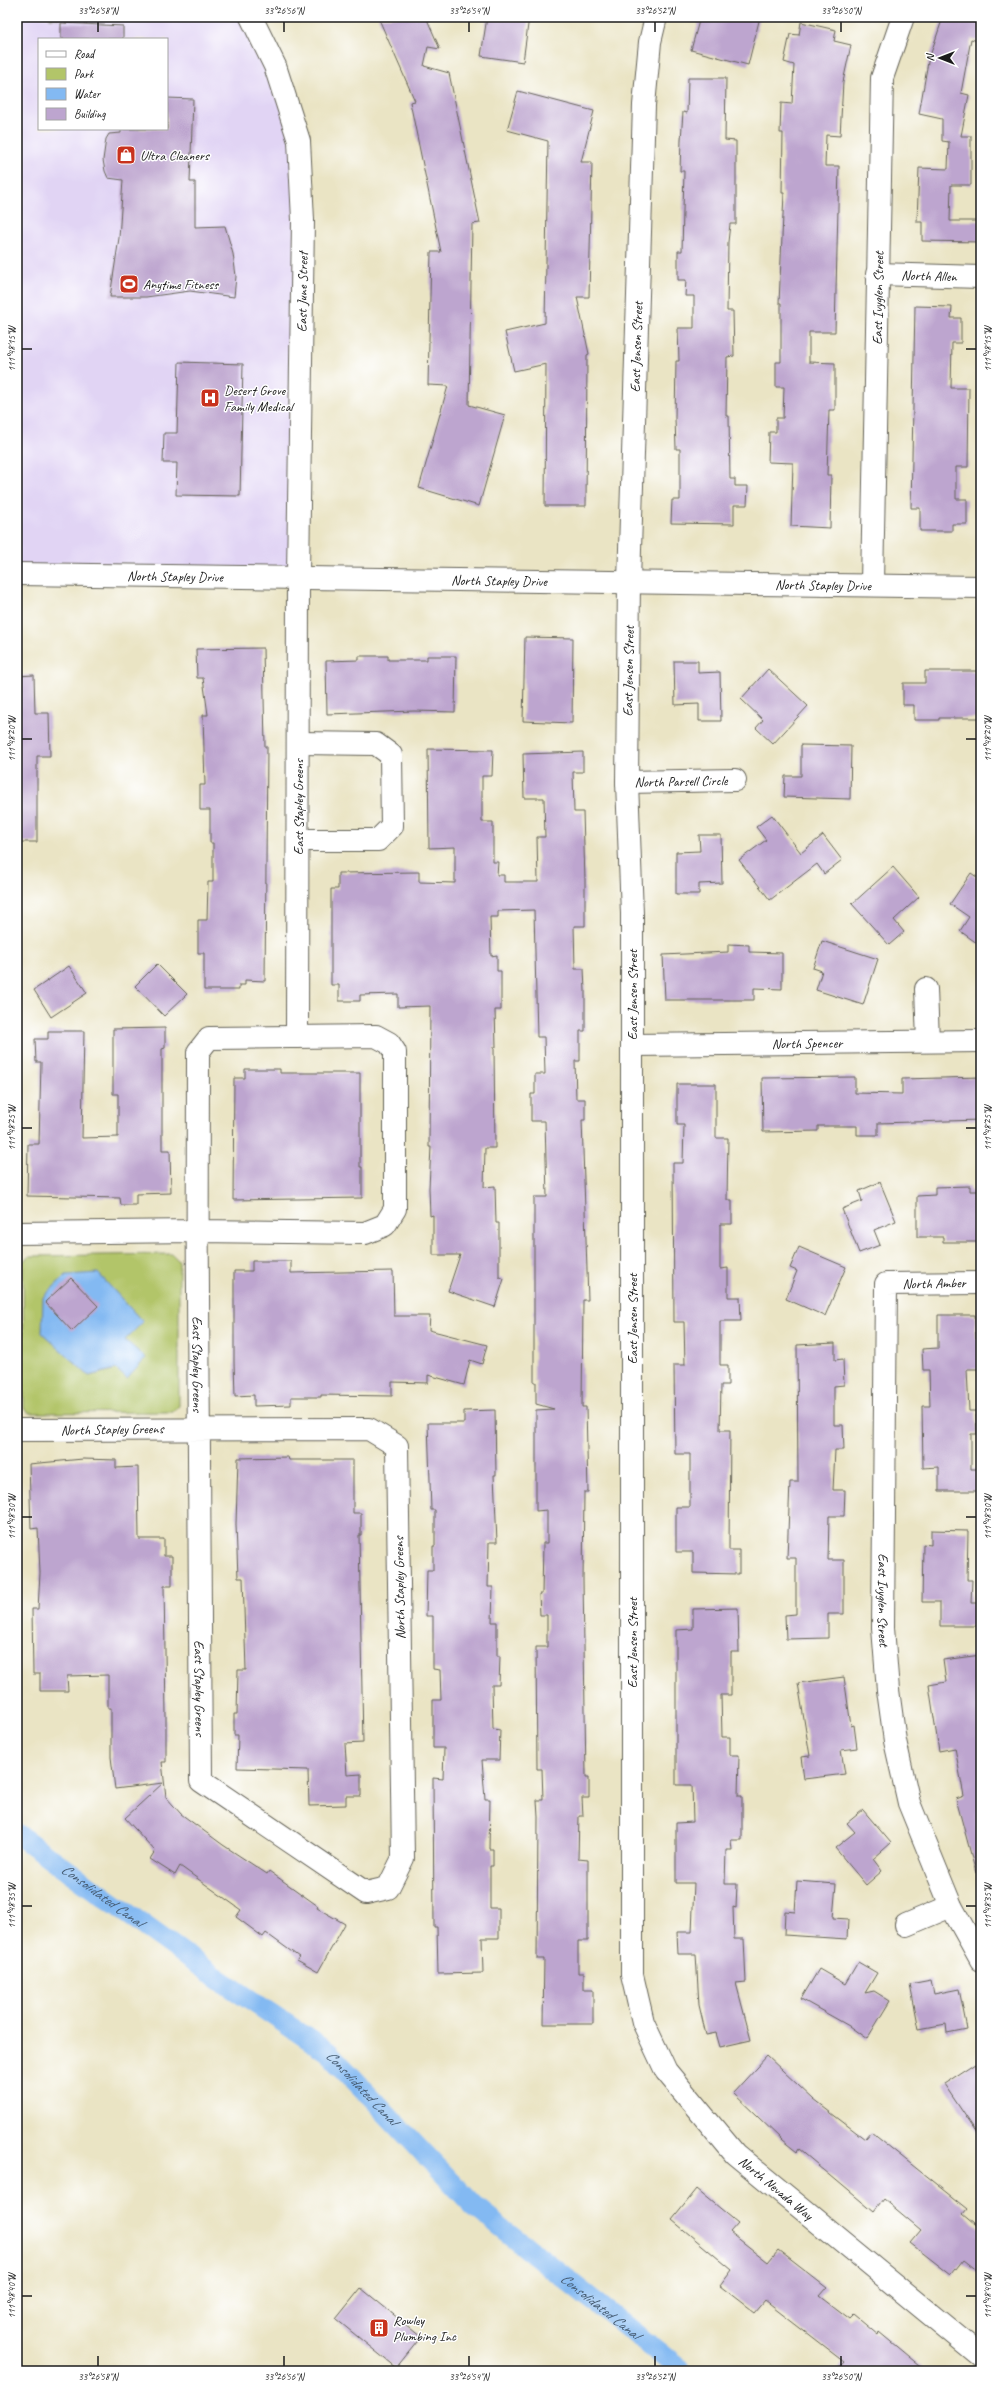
<svg xmlns="http://www.w3.org/2000/svg" width="998" height="2388" font-family="Caveat,sans-serif">
<style>
.built{fill:#e1d4f4;fill-rule:evenodd}
.green{fill:#b2c569;stroke:#677042;fill-rule:evenodd}
.water{fill:#83b9f2;stroke:#506a87}
.lines{fill:none;stroke-linecap:round;stroke-linejoin:round}
.canal{stroke:#83b9f2;stroke-width:21}
.building{fill:#bda5cf}
.minor-casing{stroke:#646257;stroke-width:24}
.major-casing{stroke:#646257;stroke-width:24}
.minor{stroke:#fff;stroke-width:22}
.major{stroke:#fff;stroke-width:22}
.ticks{fill:none;stroke:#1c1c1c;stroke-width:1.5}
.labels{text-anchor:middle;stroke-width:3;stroke-linejoin:round;paint-order:stroke}
.poi-label{font-size:14px;fill:#1c1c1c;stroke:#fff;text-anchor:start}
.street-label{font-size:14px;fill:#1c1c1c;stroke:#fff}
.water-label{font-size:15px;font-style:italic;fill:#455b72;stroke:#fff}
.neatline{fill:none;stroke:#1c1c1c;stroke-width:1.5}
.ticks-label{font-size:10px;text-anchor:middle;fill:#1c1c1c}
</style>
<rect width="100%" height="100%" fill="#fff"/>
<filter id="ink" filterUnits="userSpaceOnUse"><feTurbulence type="fractalNoise" baseFrequency=".025" numOctaves="2"/><feDisplacementMap in="SourceGraphic" scale="8" xChannelSelector="R" yChannelSelector="G"/><feConvolveMatrix kernelMatrix="1 2 1 2 8 2 1 2 1" color-interpolation-filters="sRGB"/></filter>
<filter id="wash" filterUnits="userSpaceOnUse"><feTurbulence type="fractalNoise" baseFrequency=".012" numOctaves="4" result="noise"/><feDisplacementMap in="SourceGraphic" scale="16" xChannelSelector="R" yChannelSelector="G"/><feGaussianBlur stdDeviation="0.9" result="paint"/><feColorMatrix in="noise" values="0 0 0 0 0 0 0 0 0 0 0 0 0 0 0 0 0 1.4 0 .05"/><feComposite in="paint" operator="in"/></filter>
<g filter="url(#wash)">
<rect width="100%" height="100%" fill="#eae4c4"/>
<path class="built" d="M17 17H251L299 141 298 576 17 574ZM39 39H167V129H39Z"/>
<g class="green">
<rect x="50" y="17" width="95" height="1"/>
<path d="M172 1254 179 1261V1406L173 1412 30 1413 24 1409 23 1261 30 1256ZM98 1273 125 1340 127 1378 116 1369 89 1376Z"/>
</g>
<polygon class="water" points="98,1273 143,1322 125,1340 146,1358 127,1379 116,1369 89,1376 42,1333 43,1297 66,1275"/>
<g class="lines">
<path class="canal" id="s1" d="M17 1834 213 1975 328 2052 474 2206 682 2371"/>
</g>
<g id="blocks">
<g class="building">
<polygon points="378,17 426,17 440,49 428,47 424,66 449,73 480,223 472,224 469,405 505,415 479,506 419,488 448,386 428,385 431,252 441,252 410,102 415,101"/>
<polygon points="487,17 529,17 523,62 481,56"/>
<polygon points="700,17 760,17 748,65 691,50"/>
<polygon points="943,17 981,17 981,42 971,39 961,93 969,95 961,136 971,136 971,185 951,185 950,221 981,221 981,242 922,241 922,222 917,222 919,168 948,169 949,142 942,141 942,119 919,114 928,62"/>
<polygon points="801,22 836,30 834,41 851,45 843,82 840,136 826,135 825,166 839,166 835,332 809,332 809,362 835,363 835,410 829,410 827,475 831,475 830,528 791,526 793,463 768,462 769,432 776,432 776,418 783,418 784,387 776,387 776,362 781,362 781,303 779,303 784,193 782,193 783,133 780,133 781,103 792,104 794,65 784,62 790,34 799,35"/>
<polygon points="61,23 123,26 123,39 61,39"/>
<polygon points="688,78 726,78 725,140 736,141 736,224 730,224 728,242 727,311 733,311 734,356 727,357 726,416 729,416 730,479 735,479 735,486 748,486 747,505 734,505 734,524 671,523 672,500 680,500 680,449 676,449 675,418 676,361 679,361 678,328 694,328 694,296 685,296 686,280 678,280 678,251 682,251 684,171 680,171 681,140 683,112 687,113"/>
<polygon points="518,91 594,111 581,162 592,162 589,297 577,297 589,354 587,355 586,506 545,506 546,364 514,371 505,332 545,323 548,141 507,130"/>
<polygon points="167,98 193,99 190,182 195,182 195,227 225,226 233,254 236,276 234,297 190,291 146,297 110,297 119,238 123,180 108,178 105,171 103,160 106,139 109,134 121,133 121,129 167,129"/>
<polygon points="915,306 952,307 951,318 961,318 961,343 952,343 951,388 969,388 968,467 956,467 956,499 967,499 967,524 952,524 952,531 920,531 920,508 911,508"/>
<polygon points="179,362 243,364 240,496 176,495 177,463 163,463 164,433 177,433"/>
<polygon points="525,637 573,638 572,723 523,721"/>
<polygon points="263,648 265,747 267,747 265,981 245,980 245,985 239,985 239,990 204,990 204,953 198,953 198,920 207,920 208,882 213,882 213,843 210,843 210,810 200,810 200,785 205,785 203,715 208,715 203,678 197,678 196,649"/>
<polygon points="359,656 388,656 388,660 427,660 427,656 456,656 455,712 414,711 327,714 326,661 359,660"/>
<polygon points="674,661 698,661 698,673 720,672 721,721 699,721 699,704 675,705"/>
<polygon points="768,669 808,706 773,744 756,728 763,720 741,699"/>
<polygon points="925,671 981,671 981,718 939,718 939,720 914,720 914,705 903,705 903,683 925,683"/>
<polygon points="34,675 35,713 49,713 50,756 37,756 37,842 17,842 17,676"/>
<polygon points="801,745 851,746 850,799 784,797 785,776 801,776"/>
<polygon points="428,749 493,750 492,776 482,776 482,822 493,822 493,862 498,862 497,875 504,875 504,882 538,882 537,837 545,837 544,798 524,798 523,754 583,752 583,772 573,772 574,812 583,812 585,881 585,926 574,926 575,969 584,969 585,991 585,1031 580,1031 580,1061 575,1061 576,1099 585,1099 585,1120 582,1120 588,1300 583,1300 582,1407 586,1407 588,1492 584,1492 583,1580 586,1777 589,1777 589,1798 582,1798 583,1816 579,1816 578,1859 588,1860 588,1941 578,1941 578,1973 584,1973 584,1990 593,1990 593,2024 543,2024 544,1959 537,1959 538,1817 537,1800 543,1800 542,1769 537,1769 536,1647 547,1647 547,1615 540,1615 539,1594 542,1594 543,1543 547,1543 547,1510 536,1511 536,1410 554,1409 536,1404 536,1382 534,1382 534,1197 547,1197 545,1121 531,1121 531,1094 535,1094 535,1074 545,1074 544,1037 537,1037 534,910 498,911 498,917 490,917 491,956 497,955 497,971 501,971 501,1010 495,1010 496,1047 494,1047 495,1148 485,1148 484,1187 495,1186 496,1223 499,1223 499,1277 504,1279 495,1307 448,1291 460,1255 433,1255 433,1215 430,1216 429,1188 431,1147 429,1147 430,1006 398,1007 398,994 360,995 360,1001 339,1001 339,985 331,985 331,889 338,889 338,873 419,872 419,882 455,883 455,847 429,848"/>
<polygon points="772,815 801,853 823,835 842,860 824,874 817,864 770,900 739,860 766,840 756,827"/>
<polygon points="699,835 721,835 722,883 699,884 699,894 676,894 676,852 700,851"/>
<polygon points="893,867 919,897 894,920 904,932 889,945 852,904"/>
<polygon points="971,873 981,880 981,946 960,931 969,917 950,904"/>
<polygon points="822,941 878,959 863,1005 816,990 822,971 813,968"/>
<polygon points="728,944 749,945 749,952 782,953 782,989 754,988 754,1000 665,1000 663,955 728,952"/>
<polygon points="157,964 187,994 164,1016 135,986"/>
<polygon points="69,966 87,993 51,1017 34,990"/>
<polygon points="165,1028 165,1048 162,1049 162,1150 170,1150 171,1193 136,1194 136,1205 121,1205 120,1198 27,1196 28,1144 39,1144 41,1062 36,1062 35,1039 48,1039 48,1031 84,1031 82,1138 118,1137 118,1094 113,1094 113,1029"/>
<polygon points="245,1069 280,1069 280,1073 360,1073 360,1167 362,1167 362,1198 233,1200 234,1078 245,1078"/>
<polygon points="855,1077 855,1093 902,1094 902,1079 981,1077 981,1120 878,1123 878,1135 857,1135 857,1126 818,1126 818,1131 763,1132 762,1078"/>
<polygon points="677,1084 716,1084 716,1138 728,1138 727,1200 732,1200 732,1224 720,1224 720,1269 728,1268 728,1297 740,1297 741,1321 720,1321 720,1365 728,1365 728,1385 721,1385 720,1430 730,1430 729,1550 739,1550 739,1574 693,1573 693,1552 676,1552 676,1507 690,1507 690,1454 675,1454 674,1365 685,1365 684,1322 674,1322 673,1163 683,1163 684,1125 677,1125"/>
<polygon points="880,1182 896,1221 874,1230 880,1245 859,1253 842,1209 862,1201 859,1191"/>
<polygon points="970,1186 970,1191 981,1191 981,1242 943,1242 943,1237 917,1237 917,1196 935,1195 935,1187"/>
<polygon points="799,1247 846,1267 825,1316 786,1299 797,1271 790,1268"/>
<polygon points="252,1261 291,1261 291,1273 393,1271 394,1316 430,1316 429,1330 487,1345 482,1364 470,1360 464,1385 428,1375 428,1383 392,1382 392,1396 321,1395 321,1397 291,1397 291,1405 254,1406 254,1395 235,1396 234,1362 234,1271 252,1271"/>
<polygon points="71,1278 98,1306 72,1331 45,1302"/>
<polygon points="938,1315 975,1315 976,1338 981,1338 981,1369 967,1369 969,1411 976,1411 977,1434 971,1434 971,1469 980,1469 981,1491 939,1491 939,1467 923,1468 922,1406 930,1406 929,1370 923,1370 922,1349 938,1348"/>
<polygon points="835,1343 835,1360 843,1359 844,1385 834,1386 834,1425 843,1425 844,1450 835,1450 833,1490 845,1490 844,1516 829,1516 828,1560 844,1560 844,1614 828,1614 828,1638 786,1639 785,1615 796,1614 796,1558 787,1558 790,1482 798,1482 797,1345"/>
<polygon points="495,1410 496,1475 494,1475 497,1542 489,1542 488,1587 493,1587 492,1622 497,1622 497,1656 500,1656 499,1685 492,1685 493,1729 500,1730 499,1760 482,1760 485,1799 490,1799 489,1849 493,1849 493,1866 490,1866 490,1908 499,1908 499,1938 482,1938 483,1973 438,1974 437,1927 434,1927 433,1778 443,1779 444,1748 433,1748 433,1700 441,1700 440,1670 433,1669 433,1616 426,1616 427,1570 433,1570 433,1546 435,1546 435,1510 431,1510 428,1423 464,1423 464,1411"/>
<polygon points="288,1457 289,1460 353,1460 353,1513 361,1513 361,1535 359,1535 363,1743 345,1744 347,1775 361,1774 361,1796 346,1796 346,1805 309,1806 308,1770 237,1768 238,1735 234,1735 234,1714 237,1714 238,1670 246,1670 243,1578 238,1578 236,1524 238,1458"/>
<polygon points="83,1459 116,1460 116,1468 138,1467 139,1539 164,1539 164,1556 172,1556 172,1586 164,1586 166,1716 166,1762 162,1762 166,1797 181,1814 223,1845 267,1874 269,1871 318,1906 317,1908 345,1924 318,1972 297,1960 299,1957 266,1933 263,1937 236,1917 241,1910 180,1866 175,1875 150,1859 155,1851 125,1818 163,1783 115,1789 111,1757 111,1708 108,1708 108,1675 67,1676 68,1691 40,1691 40,1674 33,1674 32,1609 38,1609 40,1573 38,1528 31,1529 29,1464"/>
<polygon points="931,1530 968,1531 967,1580 972,1580 971,1603 980,1603 980,1626 940,1626 940,1602 922,1602 923,1544 931,1545"/>
<polygon points="738,1608 739,1652 731,1652 731,1695 721,1695 722,1737 730,1737 730,1755 739,1755 738,1796 742,1796 742,1840 731,1840 732,1850 726,1850 725,1884 737,1884 736,1908 733,1907 734,1939 744,1939 746,1982 736,1983 751,2040 720,2047 716,2033 706,2035 699,2005 696,1954 678,1954 677,1932 692,1932 694,1883 676,1883 676,1823 693,1822 692,1785 676,1785 676,1630 693,1629 693,1609"/>
<polygon points="981,1655 981,1872 976,1873 956,1799 964,1796 955,1748 939,1751 929,1685 946,1682 943,1660"/>
<polygon points="844,1677 851,1726 854,1725 857,1748 841,1750 845,1774 804,1779 801,1757 810,1756 798,1683"/>
<polygon points="863,1810 891,1843 873,1859 882,1871 866,1885 835,1848 855,1832 847,1823"/>
<polygon points="797,1881 836,1884 833,1918 848,1919 847,1939 784,1935 785,1911 795,1912"/>
<polygon points="858,1962 877,1973 865,1993 874,1991 890,2001 867,2039 849,2026 801,1999 819,1969 845,1984"/>
<polygon points="931,1980 934,1994 959,1989 967,2029 947,2033 946,2024 919,2029 910,1984"/>
<polygon points="767,2056 814,2100 865,2139 871,2132 967,2209 963,2214 981,2229 981,2276 962,2261 951,2275 910,2243 921,2230 884,2199 874,2212 799,2149 797,2152 782,2140 733,2093"/>
<polygon points="976,2063 981,2071 981,2139 944,2084"/>
<polygon points="697,2189 738,2223 730,2232 768,2262 778,2250 827,2288 820,2296 850,2319 854,2315 878,2335 879,2332 926,2371 836,2371 844,2362 765,2301 755,2313 720,2286 732,2270 672,2220"/>
<polygon points="361,2288 421,2337 396,2368 336,2319"/>
</g>
</g>
</g>
<g filter="url(#ink)">
<use href="#blocks" fill-opacity="0" stroke="#646257" stroke-width="1"/>
<g class="lines">
<defs>
<g id="minor">
<polyline points="251,17 275,66 299,141 303,220 298,576 297,1037"/>
<path id="s2" d="M656 17 650 42 644 105 629 581 627 782 632 914V1975L643 2022 666 2071 735 2154 981 2356"/>
<path id="s3" d="M877 274 981 277"/>
<path id="s4" d="M872 583 882 78 903 17"/>
<path id="s5" d="M627 782 735 780"/>
<polyline points="298,840 378,840 392,826 391,755 376,744 298,743"/>
<polyline points="926,989 928,1041"/>
<path id="s6" d="M632 1045 981 1041"/>
<path id="s7" d="M17 1233 197 1231 365 1233 385 1225 395 1209V1052L389 1043 376 1036 209 1038 198 1052C197 1295 198 1538 201 1781L366 1893 388 1888 403 1858 397 1446 369 1429 17 1430"/>
<path id="s8" d="M981 1283 886 1284 883 1628 888 1690 895 1741 909 1803 951 1906 981 1960"/>
<polyline points="906,1925 951,1906"/>
</g>
<g id="major">
<path id="s9" d="M17 574 981 587"/>
</g>
</defs>
<use href="#minor" class="minor-casing"/>
<use href="#major" class="major-casing"/>
<use href="#minor" class="minor"/>
<use href="#major" class="major"/>
</g>
</g>
<path class="ticks" d="M98 22V32M284 22V32M469 22V32M655 22V32M841 22V32M22 349H32M966 349H976M22 739H32M966 739H976M22 1128H32M966 1128H976M22 1517H32M966 1517H976M22 1906H32M966 1906H976M22 2296H32M966 2296H976M98 2356V2366M284 2356V2366M469 2356V2366M655 2356V2366M841 2356V2366"/>
<defs>
<symbol id="shop-square" viewBox="-11 -11 22 22"><rect x="-9" y="-9" width="18" height="18" rx="4" fill="#c8321e" stroke="#fff"/><path d="M-5-2.5h2.3a2.7 3.5 0 0 1 5.4 0H5L5.5 6h-11ZM-1.5-2.5h3a1.5 2.3 0 0 0-3 0Z" fill="#fff"/></symbol>
<symbol id="stadium-square" viewBox="-11 -11 22 22"><rect x="-9" y="-9" width="18" height="18" rx="4" fill="#c8321e" stroke="#fff"/><path d="M0-5a6.5 5 0 1 0 0 10a6.5 5 0 1 0 0-10ZM-3.5-1.8h7v3.6h-7Z" fill="#fff"/></symbol>
<symbol id="hospital-square" viewBox="-11 -11 22 22"><rect x="-9" y="-9" width="18" height="18" rx="4" fill="#c8321e" stroke="#fff"/><path d="M-5-5h3v3.5h4V-5h3V5h-3V1.5h-4V5h-3Z" fill="#fff"/></symbol>
<symbol id="building-square" viewBox="-11 -11 22 22"><rect x="-9" y="-9" width="18" height="18" rx="4" fill="#c8321e" stroke="#fff"/><path d="M-4-6H4V6H1V3H-1V6H-4ZM-2.5-4.3h1.7v1.8h-1.7ZM.8-4.3h1.7v1.8H.8ZM-2.5-1h1.7V.8h-1.7ZM.8-1h1.7V.8H.8Z" fill="#fff"/></symbol>
</defs>
<g fill-rule="evenodd">
<use href="#shop-square" x="115" y="144" width="22" height="22"/>
<use href="#stadium-square" x="118" y="273" width="22" height="22"/>
<use href="#hospital-square" x="199" y="387" width="22" height="22"/>
<use href="#building-square" x="368" y="2317" width="22" height="22"/>
</g>
<g class="labels">
<g class="poi-label">
<text x="140" y="160">Ultra Cleaners</text>
<text x="143" y="289">Anytime Fitness</text>
<text x="224" y="395">Desert Grove<tspan x="224" dy="16">Family Medical</tspan></text>
<text x="393" y="2325">Rowley<tspan x="393" dy="16">Plumbing Inc</tspan></text>
</g>
<g class="street-label">
<text dy="5" stroke="none"><textPath href="#s3" startOffset="52">North Allen</textPath></text>
<text transform="translate(302 292) rotate(-89)" y="5">East June Street</text>
<text dy="5" stroke="none"><textPath href="#s4" startOffset="285">East Ivyglen Street</textPath></text>
<text transform="translate(636 347) rotate(-88)" y="5">East Jensen Street</text>
<text dy="5" stroke="none"><textPath href="#s9" startOffset="158">North Stapley Drive</textPath></text>
<text dy="5" stroke="none"><textPath href="#s9" startOffset="482">North Stapley Drive</textPath></text>
<text dy="5" stroke="none"><textPath href="#s9" startOffset="806">North Stapley Drive</textPath></text>
<text transform="translate(628 671) rotate(-89)" y="5">East Jensen Street</text>
<text dy="5" stroke="none"><textPath href="#s5" startOffset="54">North Parsell Circle</textPath></text>
<text transform="translate(298 807) rotate(-90)" y="5">East Stapley Greens</text>
<text transform="translate(632 995) rotate(-90)" y="5">East Jensen Street</text>
<text dy="5" stroke="none"><textPath href="#s6" startOffset="175">North Spencer</textPath></text>
<text transform="translate(934 1283) rotate(-1)" y="5">North Amber</text>
<text transform="translate(632 1319) rotate(-90)" y="5">East Jensen Street</text>
<text dy="5" stroke="none"><textPath href="#s7" startOffset="1068">East Stapley Greens</textPath></text>
<text transform="translate(112 1429) rotate(-1)" y="5">North Stapley Greens</text>
<text transform="translate(399 1588) rotate(-91)" y="5">North Stapley Greens</text>
<text dy="5" stroke="none"><textPath href="#s8" startOffset="411">East Ivyglen Street</textPath></text>
<text transform="translate(632 1643) rotate(-90)" y="5">East Jensen Street</text>
<text dy="5" stroke="none"><textPath href="#s7" startOffset="1392">East Stapley Greens</textPath></text>
<text dy="5" stroke="none"><textPath href="#s2" startOffset="2223">North Nevada Way</textPath></text>
</g>
<g class="water-label">
<text dy="5" stroke="none"><textPath href="#s1" startOffset="105">Consolidated Canal</textPath></text>
<text dy="5" stroke="none"><textPath href="#s1" startOffset="429">Consolidated Canal</textPath></text>
<text dy="5" stroke="none"><textPath href="#s1" startOffset="753">Consolidated Canal</textPath></text>
</g>
</g>
<rect width="998" height="2388" fill="none" stroke="#fff" stroke-width="44"/>
<rect x="38" y="38" width="130" height="92" fill="#ffffff" stroke="#a4a4a4"/>
<rect x="46" y="51" width="20" height="6" fill="#ffffff" stroke="#a4a4a4"/>
<text x="74" y="58" font-size="12" fill="#1c1c1c">Road</text>
<rect x="46" y="68" width="20" height="12" fill="#b2c569" stroke="#a4a4a4"/>
<text x="74" y="78" font-size="12" fill="#1c1c1c">Park</text>
<rect x="46" y="88" width="20" height="12" fill="#83b9f2" stroke="#a4a4a4"/>
<text x="74" y="98" font-size="12" fill="#1c1c1c">Water</text>
<rect x="46" y="108" width="20" height="12" fill="#bda5cf" stroke="#a4a4a4"/>
<text x="74" y="118" font-size="12" fill="#1c1c1c">Building</text>
<g transform="translate(940 58) rotate(270)" stroke="#ffffff" stroke-width="3" paint-order="stroke">
<path d="M0-3L7 15L0 10L-7 15Z" fill="#1c1c1c"/>
<text y="-6" font-size="11" font-weight="bold" text-anchor="middle" fill="#1c1c1c">N</text>
</g>
<rect x="22" y="22" width="954" height="2344" class="neatline"/>
<g class="ticks-label">
<text x="98" y="14">33°26'58"N</text>
<text x="284" y="14">33°26'56"N</text>
<text x="469" y="14">33°26'54"N</text>
<text x="655" y="14">33°26'52"N</text>
<text x="841" y="14">33°26'50"N</text>
<text transform="translate(987 349) rotate(-90)" y="4">111°48'15"W</text>
<text transform="translate(11 349) rotate(-90)" y="4">111°48'15"W</text>
<text transform="translate(987 739) rotate(-90)" y="4">111°48'20"W</text>
<text transform="translate(11 739) rotate(-90)" y="4">111°48'20"W</text>
<text transform="translate(11 1128) rotate(-90)" y="4">111°48'25"W</text>
<text transform="translate(987 1128) rotate(-90)" y="4">111°48'25"W</text>
<text transform="translate(11 1517) rotate(-90)" y="4">111°48'30"W</text>
<text transform="translate(987 1517) rotate(-90)" y="4">111°48'30"W</text>
<text transform="translate(987 1906) rotate(-90)" y="4">111°48'35"W</text>
<text transform="translate(11 1906) rotate(-90)" y="4">111°48'35"W</text>
<text transform="translate(11 2296) rotate(-90)" y="4">111°48'40"W</text>
<text transform="translate(987 2296) rotate(-90)" y="4">111°48'40"W</text>
<text x="98" y="2380">33°26'58"N</text>
<text x="284" y="2380">33°26'56"N</text>
<text x="469" y="2380">33°26'54"N</text>
<text x="655" y="2380">33°26'52"N</text>
<text x="841" y="2380">33°26'50"N</text>
</g>
</svg>
